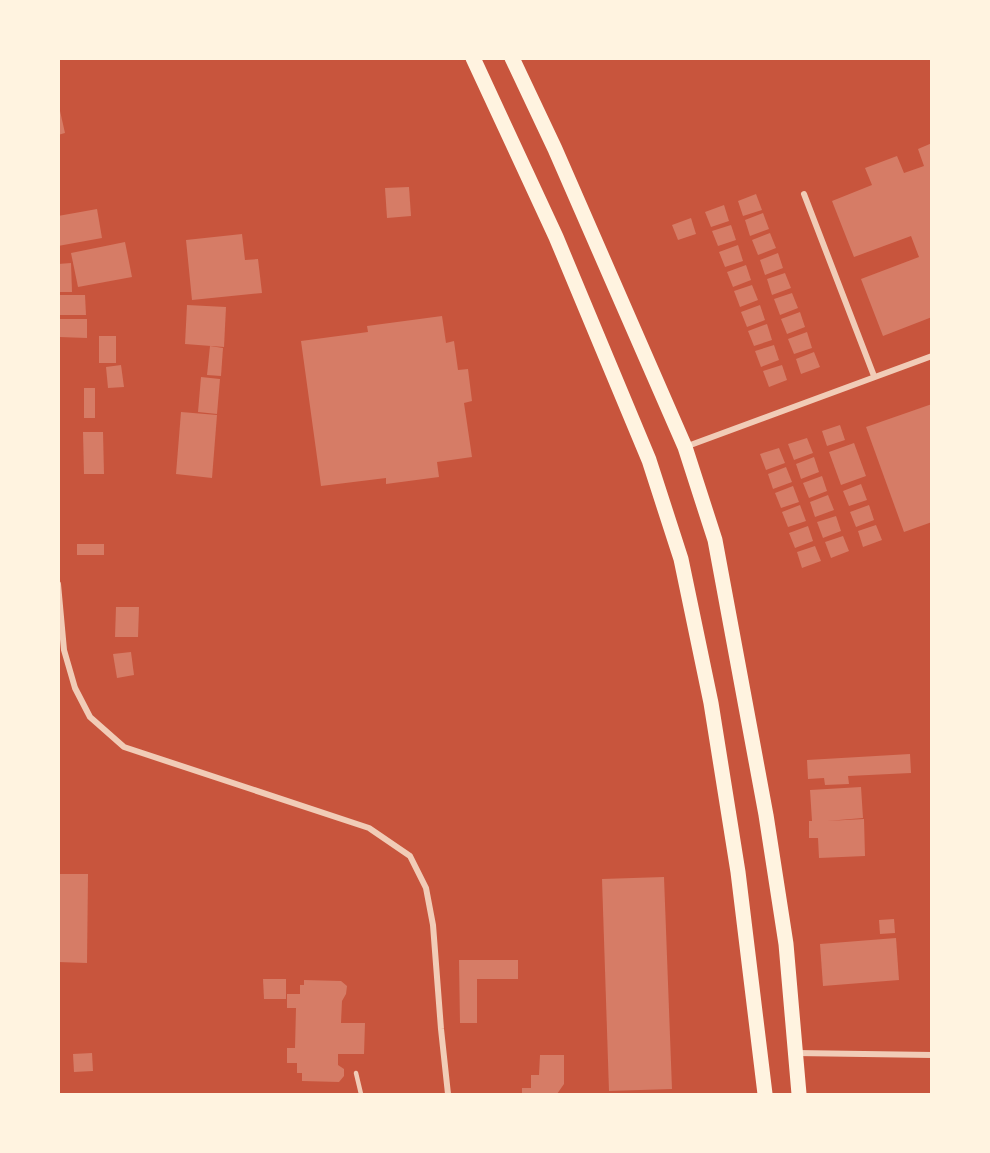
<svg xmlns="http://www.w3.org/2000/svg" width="990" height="1153" font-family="'Space Grotesk',sans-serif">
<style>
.building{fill:#d67c66}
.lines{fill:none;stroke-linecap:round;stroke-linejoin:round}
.service{stroke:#f1ccb7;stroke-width:4.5}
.minor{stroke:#f1ccb7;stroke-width:6}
.primary{stroke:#fff3e0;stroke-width:15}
</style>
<rect width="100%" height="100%" fill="#c8553d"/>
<g class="building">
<polygon points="60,111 65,133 58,135 58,112"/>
<polygon points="932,143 932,317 883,336 861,279 919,257 911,236 854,257 832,201 872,185 865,168 897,156 904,173 924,166 918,149"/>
<polygon points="409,187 411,216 387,218 385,188"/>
<polygon points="756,194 762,210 743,216 738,201"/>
<polygon points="724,205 729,221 711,227 705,212"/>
<polygon points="97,209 102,238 58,246 58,216"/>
<polygon points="763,213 769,229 750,236 745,220"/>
<polygon points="691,218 696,234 678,240 672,225"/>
<polygon points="731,225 736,240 718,246 712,231"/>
<polygon points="770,233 776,248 758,255 752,240"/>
<polygon points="242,234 245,260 258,259 262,293 192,300 186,240"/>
<polygon points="125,242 132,277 78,287 71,253"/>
<polygon points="738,245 743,261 725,267 719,252"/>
<polygon points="778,253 783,268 765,275 760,260"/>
<polygon points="71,263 72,292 58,292 58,264"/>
<polygon points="746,265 751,280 733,287 727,272"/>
<polygon points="785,273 791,288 772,295 767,279"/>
<polygon points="752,285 758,300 740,307 734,291"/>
<polygon points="792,293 798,308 780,315 774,299"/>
<polygon points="58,295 85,295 86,315 58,315"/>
<polygon points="187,305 226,307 224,347 185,344"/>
<polygon points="760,305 765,320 747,327 741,312"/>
<polygon points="800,312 805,327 787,334 781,319"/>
<polygon points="442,316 446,343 454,341 458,370 468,369 472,401 464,403 472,457 437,462 439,477 386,484 386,478 321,486 301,341 368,332 367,326"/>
<polygon points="59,319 87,319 87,338 59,337"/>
<polygon points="767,324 772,340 754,346 748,331"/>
<polygon points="807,332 812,348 794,354 788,339"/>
<rect x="99" y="336" width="17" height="27"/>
<polygon points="774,345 779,360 761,367 755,351"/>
<polygon points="210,346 223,348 221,376 207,375"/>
<polygon points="814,352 820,367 801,374 796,359"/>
<polygon points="121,365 124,387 108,388 106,367"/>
<polygon points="782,365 787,380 769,387 763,371"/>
<polygon points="201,377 220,379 217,414 198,412"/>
<rect x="84" y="388" width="11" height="30"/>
<polygon points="932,404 932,522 904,532 866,427"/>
<polygon points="181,412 217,415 212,478 176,474"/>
<polygon points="840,425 845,440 827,446 822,431"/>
<polygon points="83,432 103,432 104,474 84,474"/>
<polygon points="807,438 813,453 794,460 788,444"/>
<polygon points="854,443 866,476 841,485 829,452"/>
<polygon points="779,448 785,463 766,470 760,454"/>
<polygon points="814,457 819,472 801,479 796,464"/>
<polygon points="786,467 792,482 773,489 768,474"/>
<polygon points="822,476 827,491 809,498 803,483"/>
<polygon points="861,484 867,500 849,506 843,491"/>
<polygon points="793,486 799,502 781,508 775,493"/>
<polygon points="828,495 834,510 815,517 810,502"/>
<polygon points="800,505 806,521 788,527 782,512"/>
<polygon points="869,505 874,520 856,527 850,512"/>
<polygon points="836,516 841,531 823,538 817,522"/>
<polygon points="876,525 882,540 863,547 858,531"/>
<polygon points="808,526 813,541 795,548 789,533"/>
<polygon points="843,536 849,551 831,558 825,542"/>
<rect x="77" y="544" width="27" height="11"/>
<polygon points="815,546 821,561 802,568 797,552"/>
<polygon points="116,607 139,607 138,637 115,637"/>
<polygon points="131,652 134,675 117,678 113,654"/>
<polygon points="910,754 911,773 848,776 849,784 825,785 824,778 808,779 807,760"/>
<polygon points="861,787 863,818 827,821 864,819 865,856 819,858 818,838 809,838 809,821 812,821 810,790"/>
<polygon points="58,874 88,874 87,963 58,962"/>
<polygon points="664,877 672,1089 609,1091 602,879"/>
<polygon points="894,919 895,933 880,934 879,920"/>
<polygon points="896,938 899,980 823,986 820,944"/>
<polygon points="459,960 518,960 518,979 477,979 477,1023 460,1023"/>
<polygon points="263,979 286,979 286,999 264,999"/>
<polygon points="304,980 341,981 347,986 346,994 342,1001 341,1023 365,1023 364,1054 338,1054 338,1065 344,1069 344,1076 339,1082 302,1081 302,1073 297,1073 297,1063 287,1063 287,1048 295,1048 296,1008 287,1008 287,994 300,994 300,985 304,985"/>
<polygon points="92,1053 93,1071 74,1072 73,1054"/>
<polygon points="540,1055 564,1055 564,1084 557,1094 522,1094 522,1088 531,1088 531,1075 539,1075"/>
</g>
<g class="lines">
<polyline class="service" points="356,1073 361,1094"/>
<g class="minor">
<polyline points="804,194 874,376"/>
<polyline points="685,447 932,356"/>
<polyline points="58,584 64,650 75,688 90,717 124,747 369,828 410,856 426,888 433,925 441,1029 448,1094"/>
<polyline points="796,1053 932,1055"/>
</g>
<g class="primary">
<polyline points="473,58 556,237 649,460 681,559 711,703 738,872 765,1094"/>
<polyline points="512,58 555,149 685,447 715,540 766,815 786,944 799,1094"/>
</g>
</g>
<rect width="990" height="1153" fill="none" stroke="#fff3e0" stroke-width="120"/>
</svg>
